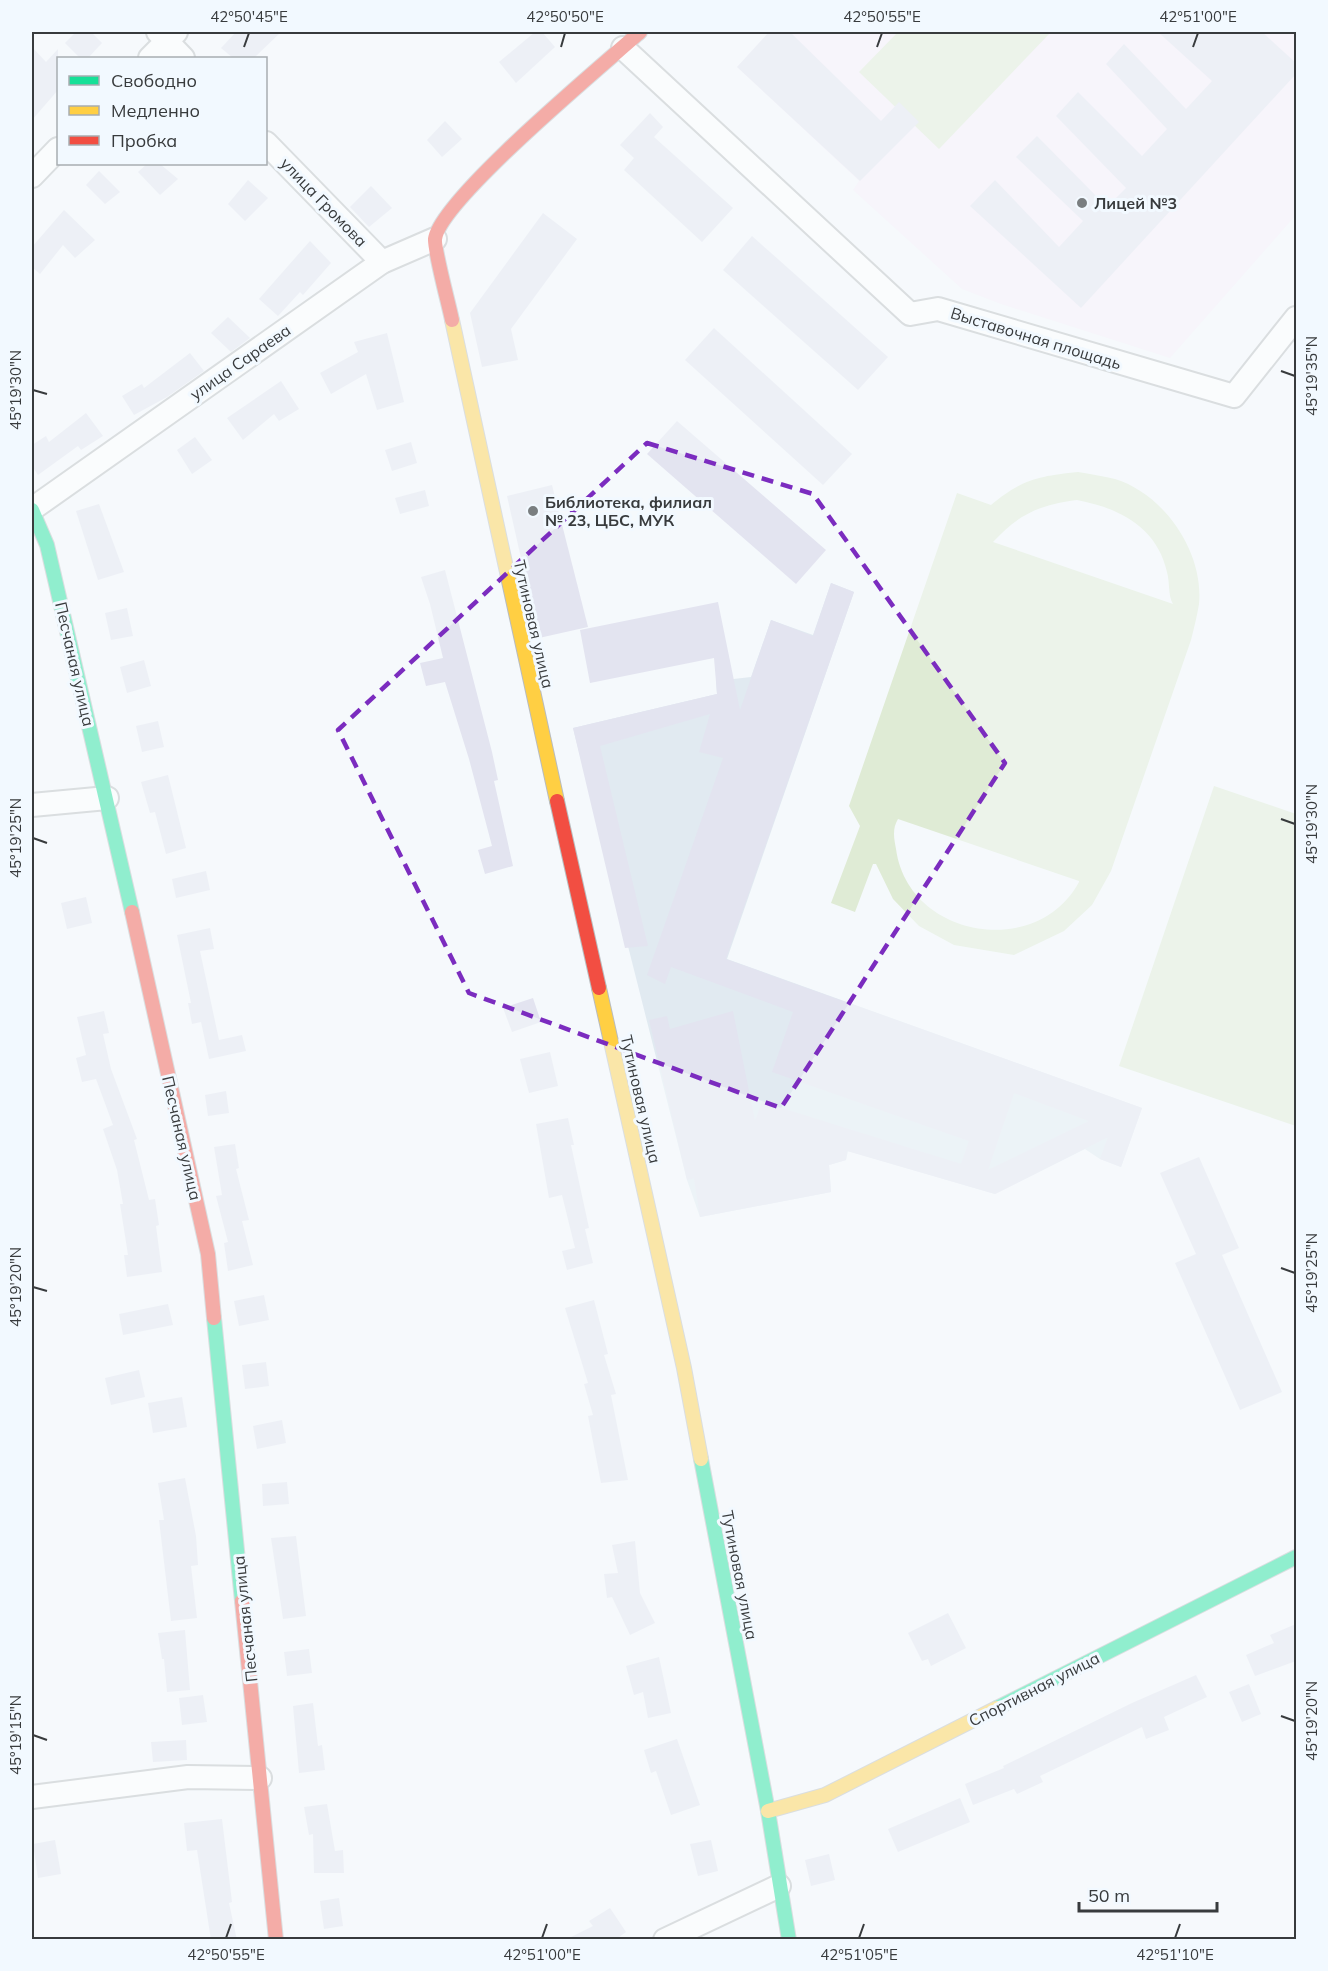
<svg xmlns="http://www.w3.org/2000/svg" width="1328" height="1971" font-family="Mulish,sans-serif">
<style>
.built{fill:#e1eaf1}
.education{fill:#f8effa}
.green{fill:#dfebd5;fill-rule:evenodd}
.building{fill:#e3e4f0;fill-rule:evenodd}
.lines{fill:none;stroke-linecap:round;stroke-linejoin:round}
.street-casing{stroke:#b9bcbe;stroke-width:26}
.fast-casing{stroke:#b9bcbe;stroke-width:16}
.slow-casing{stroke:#b9bcbe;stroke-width:16}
.jam-casing{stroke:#b9bcbe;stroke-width:16}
.street{stroke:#fefeff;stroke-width:22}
.fast{stroke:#16e098;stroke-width:14}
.slow{stroke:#ffcf43;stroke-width:14}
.jam{stroke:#f24e42;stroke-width:14}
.marked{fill:none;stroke:#7b2cbf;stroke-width:4.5;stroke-dasharray:12 8;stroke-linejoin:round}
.ticks{fill:none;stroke:#383b3d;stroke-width:2}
.poi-dot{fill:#7a7e80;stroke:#f2f9ff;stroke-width:2}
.labels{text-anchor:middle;stroke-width:6;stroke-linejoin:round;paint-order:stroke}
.street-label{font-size:16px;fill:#383b3d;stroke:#f2f9ff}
.poi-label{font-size:16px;font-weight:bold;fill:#383b3d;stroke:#f2f9ff;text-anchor:start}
.neatline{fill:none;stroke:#383b3d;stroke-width:2}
.ticks-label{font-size:15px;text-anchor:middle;fill:#383b3d}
</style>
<rect width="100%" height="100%" fill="#f5f9fc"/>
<polygon class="built" points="831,583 854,592 727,959 1142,1108 1121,1167 1100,1159 1085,1149 995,1194 848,1151 846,1160 829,1165 831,1192 700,1217 687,1180 573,728 717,694 716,681 751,677 771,620 813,635"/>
<polygon class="education" points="769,32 1296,32 1296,215 1170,358 1001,304 962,289 853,190 859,181 737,67"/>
<g class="green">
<polygon points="898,32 1051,32 939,149 859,72"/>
<path d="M1078 472C1090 474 1103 476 1115 479 1164 494 1204 552 1199 604 1197 616 1194 628 1191 640L1111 871 1092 905 1064 931 1014 955 954 945 919 926 893 899 876 864H873L855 912 831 903 860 826 849 806 957 493 991 505C1022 479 1040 476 1078 472ZM1077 500C1119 508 1157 527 1167 572 1170 583 1168 596 1173 604L993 542C1019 514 1039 505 1077 500ZM898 819 1079 881V882C1037 960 908 938 896 849 894 838 892 829 898 819Z"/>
<polygon points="1214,786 1296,814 1296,1126 1119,1066"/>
</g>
<g class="building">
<polygon points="76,32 91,32 102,43 88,58 80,58 65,43"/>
<polygon points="236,32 281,32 254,58 233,58 221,48"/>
<polygon points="535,32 542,32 555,47 516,83 499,62"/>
<polygon points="769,32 790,32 881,121 899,102 919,122 860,181 737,67"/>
<polygon points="1158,32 1262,32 1296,63 1296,74 1081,308 970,206 995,180 1059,247 1083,221 1016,157 1037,136 1107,207 1126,188 1056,116 1078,92 1142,156 1167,129 1106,64 1124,44 1186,109 1212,81"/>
<polygon points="32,47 46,62 58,49 58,90 32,120"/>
<polygon points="650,113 663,127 654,137 733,208 702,242 624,170 634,158 620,145"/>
<polygon points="445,121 462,139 442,157 427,140"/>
<polygon points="147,164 160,164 178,179 160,195 138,172"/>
<polygon points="99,171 120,192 105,204 86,185"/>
<polygon points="248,180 268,198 245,221 228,204"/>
<polygon points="371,186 392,208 369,227 350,207"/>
<polygon points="64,210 95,240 75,258 63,245 40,274 32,267 32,247"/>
<polygon points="543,213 577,239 511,329 518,360 482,367 470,313"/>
<polygon points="752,236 888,357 858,390 723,270"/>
<polygon points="310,241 331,263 303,295 300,292 278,316 259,299"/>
<polygon points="228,317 250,338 231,352 211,333"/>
<polygon points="714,328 852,454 823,485 685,360"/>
<polygon points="387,333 404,402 377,410 366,374 331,394 320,373 358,352 354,342"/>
<polygon points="190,353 204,371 167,397 134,415 122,396 142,384 144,388"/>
<polygon points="281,381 299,409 279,421 274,414 243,440 227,418"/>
<polygon points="86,413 103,436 81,450 78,446 38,475 32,466 32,445 46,436 49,442"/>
<polygon points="677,421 826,550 796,584 647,454"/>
<polygon points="195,437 212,460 192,474 177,450"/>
<polygon points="411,442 417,463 392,471 385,450"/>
<polygon points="552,485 588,627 539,638 507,496"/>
<polygon points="425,490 429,506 400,514 395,498"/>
<polygon points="99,504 124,572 98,580 76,511"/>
<polygon points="445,570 492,752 498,780 494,781 513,866 485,874 478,850 492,846 469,759 445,682 426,686 420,663 443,658 430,604 421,577"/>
<path d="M831 583 854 592 726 959 1142 1108 1121 1167 1100 1159 1108 1137 995 1194 847 1151 846 1160 829 1165 831 1192 700 1217 694 1178 687 1180 649 1020 667 1016 670 1029 733 1011 755 1121 762 1102 961 1164 969 1141 772 1072 793 1012 671 967 665 984 647 975 723 758 699 752 710 714 600 746 648 946 625 948 573 728 717 694 714 658 590 683 580 630 718 602 740 710 771 620 813 636ZM1014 1093 1089 1121 988 1170Z"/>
<polygon points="127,608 133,636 111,640 105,613"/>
<polygon points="144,660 151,686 127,693 120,667"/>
<polygon points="158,721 164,747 142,752 136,726"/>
<polygon points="168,775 186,848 166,854 155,812 150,813 141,782"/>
<polygon points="206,871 210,890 176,898 172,879"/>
<polygon points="86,897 92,923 67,929 61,903"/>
<polygon points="210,928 214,949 200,951 219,1040 242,1035 246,1051 209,1059 201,1022 192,1024 188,1003 191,1003 177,935"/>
<polygon points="533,998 541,1022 512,1032 503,1008"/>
<polygon points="104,1011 109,1033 103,1034 111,1069 137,1139 134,1140 149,1200 155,1199 159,1225 156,1226 162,1272 127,1277 124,1255 128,1255 120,1204 123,1204 117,1170 103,1129 113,1125 96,1079 82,1082 76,1058 86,1055 77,1017"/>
<polygon points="550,1052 558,1086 529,1093 520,1059"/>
<polygon points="226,1091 229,1113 208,1116 205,1095"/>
<polygon points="568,1118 574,1145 571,1145 589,1228 585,1229 593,1263 567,1270 562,1251 575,1248 562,1195 549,1198 536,1124"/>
<polygon points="235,1144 239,1168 236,1169 249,1220 242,1221 253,1265 228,1271 224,1243 228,1242 216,1196 222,1195 214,1147"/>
<polygon points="1199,1157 1239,1248 1222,1255 1282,1392 1240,1410 1175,1263 1196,1254 1160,1173"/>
<polygon points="264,1295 269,1320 239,1326 234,1301"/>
<polygon points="594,1300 608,1354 604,1355 616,1394 611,1395 628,1480 601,1483 588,1416 593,1415 584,1384 588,1383 565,1308"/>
<polygon points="168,1304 173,1325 123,1335 119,1314"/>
<polygon points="266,1362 269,1386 245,1389 242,1365"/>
<polygon points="139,1370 145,1397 111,1405 105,1378"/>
<polygon points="182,1397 187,1427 153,1433 148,1403"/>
<polygon points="282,1420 286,1443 257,1449 253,1426"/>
<polygon points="185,1478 196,1536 198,1565 191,1566 197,1618 171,1621 159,1520 164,1520 158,1483"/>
<polygon points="287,1482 289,1504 263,1506 262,1484"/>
<polygon points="296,1536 306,1616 283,1619 271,1538"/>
<polygon points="635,1541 640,1593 655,1623 630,1635 612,1597 607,1598 604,1574 618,1573 612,1545"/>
<polygon points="948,1613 966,1648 931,1666 928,1659 922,1661 908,1633"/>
<polygon points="1296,1624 1296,1661 1255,1676 1246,1655 1274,1643 1270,1635"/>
<polygon points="185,1630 190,1690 167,1692 164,1659 162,1659 158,1633"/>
<polygon points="309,1649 312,1673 287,1676 284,1652"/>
<polygon points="659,1657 671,1713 648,1718 643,1692 634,1695 626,1666"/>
<polygon points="1196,1675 1207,1697 1164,1717 1169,1730 1146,1739 1142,1727 1040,1776 1043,1782 1017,1794 1014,1789 973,1805 965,1784 1004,1768 1003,1766 1132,1703"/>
<polygon points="1249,1684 1261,1714 1242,1722 1229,1692"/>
<polygon points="203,1695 207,1722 182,1725 179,1698"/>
<polygon points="313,1703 318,1746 322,1745 325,1770 299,1773 293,1706"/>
<polygon points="677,1739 700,1805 671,1815 656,1771 651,1773 644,1750"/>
<polygon points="186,1740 187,1760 153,1762 151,1742"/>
<polygon points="960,1798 970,1822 898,1852 888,1829"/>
<polygon points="327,1804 335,1851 343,1850 344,1873 314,1873 313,1834 309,1835 304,1807"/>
<polygon points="222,1819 232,1902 229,1903 237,1940 211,1940 197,1850 187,1851 184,1823"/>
<polygon points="55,1840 61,1874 38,1878 33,1844"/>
<polygon points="711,1840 718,1871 698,1876 690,1844"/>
<polygon points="829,1854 835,1880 811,1886 805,1860"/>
<polygon points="339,1898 343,1926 324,1929 320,1901"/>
<polygon points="610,1908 626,1932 615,1940 565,1940 593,1926 589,1921"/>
</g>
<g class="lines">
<defs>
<g id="street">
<polyline points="158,32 183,58"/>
<polyline points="623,48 910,314 938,309 1234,396 1296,318"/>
<polyline points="150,58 176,32"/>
<polyline points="266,143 382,262"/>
<polyline points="32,176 58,149"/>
<polyline points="32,509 382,262 435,239"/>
<polyline points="32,805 107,798"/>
<polyline points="32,1797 188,1777 260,1778"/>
<polyline points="665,1940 779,1886"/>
</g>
<g id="fast">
<polyline points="32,510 47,545 132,912"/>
<polyline points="214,1318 242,1601"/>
<polyline points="701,1459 768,1811 789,1940"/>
<polyline points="997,1708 1296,1557"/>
</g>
<g id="slow">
<polyline points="452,320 557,801"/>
<polyline points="599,988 684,1368 701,1459"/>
<polyline points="768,1811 825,1795 997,1708"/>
</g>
<g id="jam">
<path d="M452 320C449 305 434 250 435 239 440 200 603 65 640 32"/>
<polyline points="557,801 599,988"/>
<polyline points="132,912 208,1254 214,1318"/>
<polyline points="242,1601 276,1940"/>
</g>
</defs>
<use href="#street" class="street-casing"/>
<use href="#fast" class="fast-casing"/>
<use href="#slow" class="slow-casing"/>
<use href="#jam" class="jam-casing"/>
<use href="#street" class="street"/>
<use href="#fast" class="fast"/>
<use href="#slow" class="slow"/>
<use href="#jam" class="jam"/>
</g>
<path d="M0 0H1328V1971H0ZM647 443 813 494 1005 763 781 1108 469 993 338 730Z" fill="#f5f9fc" fill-opacity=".55" fill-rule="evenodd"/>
<path class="marked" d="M647 443 813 494 1005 763 781 1108 469 993 338 730Z"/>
<path class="ticks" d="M244 47 249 33M561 47 565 33M877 47 882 33M1193 47 1198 33M1281 371 1295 376M33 390 47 394M1281 819 1295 824M33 838 47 843M1281 1268 1295 1273M33 1287 47 1291M1281 1716 1295 1721M33 1735 47 1740M226 1938 231 1924M542 1938 547 1924M859 1938 864 1924M1175 1938 1180 1924"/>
<g class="poi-dot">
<circle cx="1082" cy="203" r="6"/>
<circle cx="533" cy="511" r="6"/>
</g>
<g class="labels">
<g class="street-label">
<text transform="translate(324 202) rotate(46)" y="6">улица Громова</text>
<text transform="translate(1036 338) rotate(17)" y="6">Выставочная площадь</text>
<text transform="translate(240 362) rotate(-35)" y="6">улица Сараева</text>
<text transform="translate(534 624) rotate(77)" y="6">Тутиновая улица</text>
<text transform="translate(75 664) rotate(77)" y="6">Песчаная улица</text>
<text transform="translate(641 1099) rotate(77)" y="6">Тутиновая улица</text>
<text transform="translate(182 1138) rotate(77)" y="6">Песчаная улица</text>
<text transform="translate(740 1575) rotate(79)" y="6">Тутиновая улица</text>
<text transform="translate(245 1619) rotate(-96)" y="6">Песчаная улица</text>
<text transform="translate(1034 1689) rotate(-27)" y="6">Спортивная улица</text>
</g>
<g class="poi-label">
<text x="1094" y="209">Лицей №3</text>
<text x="545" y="508">Библиотека, филиал<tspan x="545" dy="18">№ 23, ЦБС, МУК</tspan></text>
</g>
</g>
<rect width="1328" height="1971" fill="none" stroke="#f2f9ff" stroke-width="66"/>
<rect x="57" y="57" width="210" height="108" fill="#f2f9ff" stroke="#a8adb1" stroke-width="1.5"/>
<rect x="69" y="76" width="30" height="9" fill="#16e098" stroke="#a8adb1" stroke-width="1.5"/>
<text x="111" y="87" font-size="18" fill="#383b3d">Свободно</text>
<rect x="69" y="106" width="30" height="9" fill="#ffcf43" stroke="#a8adb1" stroke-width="1.5"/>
<text x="111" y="117" font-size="18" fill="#383b3d">Медленно</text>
<rect x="69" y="136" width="30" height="9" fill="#f24e42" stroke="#a8adb1" stroke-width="1.5"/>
<text x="111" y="147" font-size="18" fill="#383b3d">Пробка</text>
<path d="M1079 1902v9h138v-9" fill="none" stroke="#383b3d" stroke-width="3"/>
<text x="1088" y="1902" font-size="18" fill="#383b3d" stroke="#f2f9ff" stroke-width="4.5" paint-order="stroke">50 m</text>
<rect x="33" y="33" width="1262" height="1905" class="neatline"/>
<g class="ticks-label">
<text x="249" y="22">42°50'45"E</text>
<text x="565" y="22">42°50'50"E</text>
<text x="882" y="22">42°50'55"E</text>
<text x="1198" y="22">42°51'00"E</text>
<text transform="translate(1312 376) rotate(-90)" y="5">45°19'35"N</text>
<text transform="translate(16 390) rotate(-90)" y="5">45°19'30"N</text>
<text transform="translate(1312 824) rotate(-90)" y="5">45°19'30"N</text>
<text transform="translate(16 838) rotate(-90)" y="5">45°19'25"N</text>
<text transform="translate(1312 1273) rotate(-90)" y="5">45°19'25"N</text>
<text transform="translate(16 1287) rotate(-90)" y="5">45°19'20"N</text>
<text transform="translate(1312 1721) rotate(-90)" y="5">45°19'20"N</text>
<text transform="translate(16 1735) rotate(-90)" y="5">45°19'15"N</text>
<text x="226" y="1960">42°50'55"E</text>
<text x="542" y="1960">42°51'00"E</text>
<text x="859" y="1960">42°51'05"E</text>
<text x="1175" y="1960">42°51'10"E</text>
</g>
</svg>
